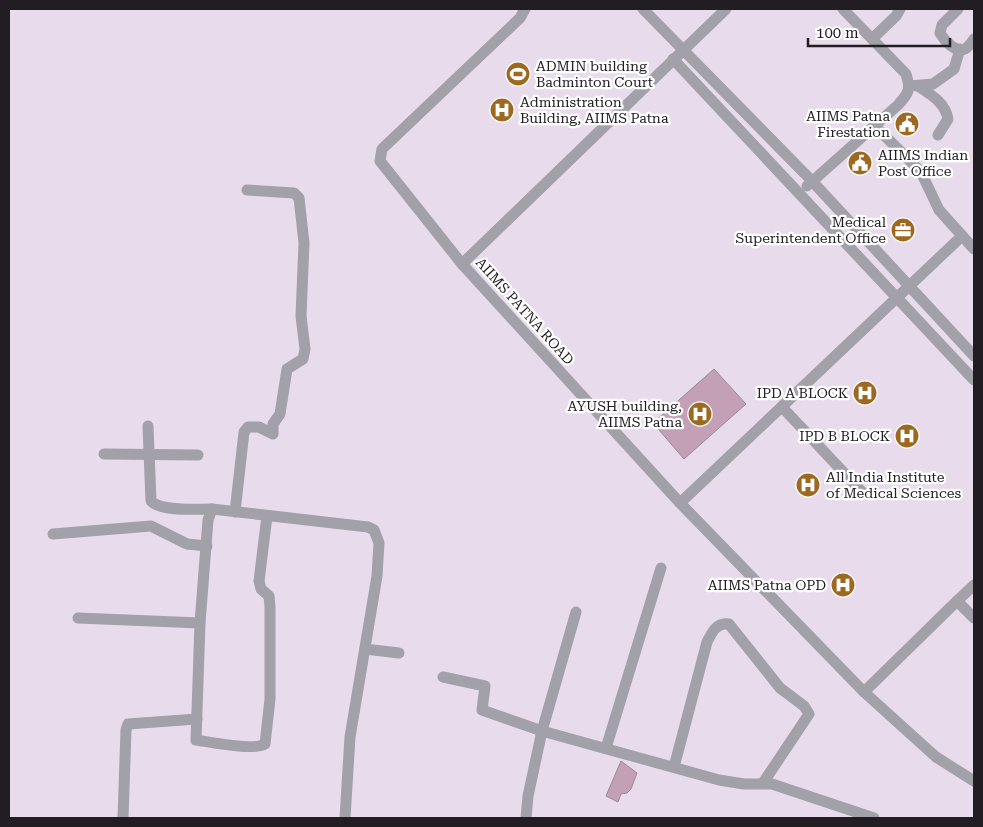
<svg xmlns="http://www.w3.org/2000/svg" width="983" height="827" font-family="'Roboto Serif',serif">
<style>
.building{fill:#c4a0b6;stroke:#9b8994}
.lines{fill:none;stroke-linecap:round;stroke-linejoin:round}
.minor{stroke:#a2a0a8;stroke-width:11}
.labels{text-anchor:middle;stroke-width:4.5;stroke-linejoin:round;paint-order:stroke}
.poi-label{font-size:14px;fill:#211d23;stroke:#fff;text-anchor:end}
.street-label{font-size:14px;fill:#211d23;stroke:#fff}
</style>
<rect width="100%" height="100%" fill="#e8dcec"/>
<g class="building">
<polygon points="714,369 746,404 684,459 653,423"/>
<polygon points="621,761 637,773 631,789 627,793 621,794 618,802 606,796"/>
</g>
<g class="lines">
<g class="minor">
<polyline points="643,9 812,181 974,356"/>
<polyline points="726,9 462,264 680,503 962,236"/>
<path d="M958 9 942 25 940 33C944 40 955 53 965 49 968 47 972 42 974 39"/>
<polyline points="872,39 896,16 900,9"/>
<polyline points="673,59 974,380"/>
<polyline points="910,86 933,84 954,69 960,49"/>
<path d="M918 86C931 95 945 102 948 119L938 135"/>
<polyline points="874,125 921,172 939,210 974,249"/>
<path d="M807 186 898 105C909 93 911 89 906 74L843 9"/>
<polyline points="462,264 380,161 382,149 520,18 525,9"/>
<polyline points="782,407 863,493"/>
<path d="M148 426 151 501C161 512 197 509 212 509"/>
<polyline points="104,454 198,455"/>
<polyline points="680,503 864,692 957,601 974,618"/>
<polyline points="235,512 244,432 248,427 259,427 273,434 273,424 280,414 287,369 303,359 305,349 301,316 304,243 299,198 294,193 247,190"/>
<path d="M267 516 259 581 261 589 269 596 270 607V699L265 744C255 751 210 742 196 740L200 623 208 520 212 509 368 527 374 530 379 543 377 576 350 737 345 818"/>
<polyline points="53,534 151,526 187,544 207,546"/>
<polyline points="957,601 974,585"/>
<polyline points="78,618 200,623"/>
<polyline points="365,649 399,653"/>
<polyline points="443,677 485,686 482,710 542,731 719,780 744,784 772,784 874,818"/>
<polyline points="864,692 936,757 974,781"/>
<polyline points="606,748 661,568"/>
<path d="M674 767 707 642C712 632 717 622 729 624L780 688 804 706 809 714 763 783"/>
<polyline points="123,818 126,730 128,724 197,719"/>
<polyline points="526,818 528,796 542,731 576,612"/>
</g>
</g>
<defs>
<symbol id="stadium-disc" viewBox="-11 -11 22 22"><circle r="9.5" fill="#9d6920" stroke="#fff"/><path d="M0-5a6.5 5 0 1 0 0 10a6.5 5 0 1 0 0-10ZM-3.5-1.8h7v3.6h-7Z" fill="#fff"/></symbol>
<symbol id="hospital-disc" viewBox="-11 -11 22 22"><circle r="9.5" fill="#9d6920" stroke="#fff"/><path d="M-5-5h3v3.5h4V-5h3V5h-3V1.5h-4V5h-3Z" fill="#fff"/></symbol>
<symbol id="civic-disc" viewBox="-11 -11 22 22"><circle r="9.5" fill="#9d6920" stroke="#fff"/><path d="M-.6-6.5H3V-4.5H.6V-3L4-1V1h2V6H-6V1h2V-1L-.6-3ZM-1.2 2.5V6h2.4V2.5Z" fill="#fff"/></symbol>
<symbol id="office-disc" viewBox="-11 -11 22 22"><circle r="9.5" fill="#9d6920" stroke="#fff"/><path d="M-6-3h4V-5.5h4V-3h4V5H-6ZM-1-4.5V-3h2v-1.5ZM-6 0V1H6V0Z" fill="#fff"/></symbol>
</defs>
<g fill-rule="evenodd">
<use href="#stadium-disc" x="504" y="60" width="28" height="28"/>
<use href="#hospital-disc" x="488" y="96" width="28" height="28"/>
<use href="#civic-disc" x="893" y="110" width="28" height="28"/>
<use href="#civic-disc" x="846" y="149" width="28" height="28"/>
<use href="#office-disc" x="889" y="216" width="28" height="28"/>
<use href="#hospital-disc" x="851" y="379" width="28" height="28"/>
<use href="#hospital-disc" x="686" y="400" width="28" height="28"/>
<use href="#hospital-disc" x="893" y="422" width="28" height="28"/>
<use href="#hospital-disc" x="794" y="471" width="28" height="28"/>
<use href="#hospital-disc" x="829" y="571" width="28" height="28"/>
</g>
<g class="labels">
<g class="poi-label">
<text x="536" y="71" text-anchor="start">ADMIN building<tspan x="536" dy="16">Badminton Court</tspan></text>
<text x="520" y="107" text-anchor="start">Administration<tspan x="520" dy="16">Building, AIIMS Patna</tspan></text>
<text x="890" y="121">AIIMS Patna<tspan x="890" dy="16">Firestation</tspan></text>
<text x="878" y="160" text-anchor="start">AIIMS Indian<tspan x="878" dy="16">Post Office</tspan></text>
<text x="886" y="227">Medical<tspan x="886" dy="16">Superintendent Office</tspan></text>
<text x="848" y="398">IPD A BLOCK</text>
<text x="682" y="411">AYUSH building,<tspan x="682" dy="16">AIIMS Patna</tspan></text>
<text x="890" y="441">IPD B BLOCK</text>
<text x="826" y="482" text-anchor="start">All India Institute<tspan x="826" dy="16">of Medical Sciences</tspan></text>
<text x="826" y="590">AIIMS Patna OPD</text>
</g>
<g class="street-label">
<text transform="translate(525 311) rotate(48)" y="5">AIIMS PATNA ROAD</text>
</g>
</g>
<rect width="983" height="827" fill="none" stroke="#211d23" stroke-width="20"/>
<path d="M808 38v8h142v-8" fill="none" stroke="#211d23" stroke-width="2.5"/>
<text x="816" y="38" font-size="15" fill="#211d23" stroke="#ffffff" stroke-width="4" paint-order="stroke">100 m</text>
</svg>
